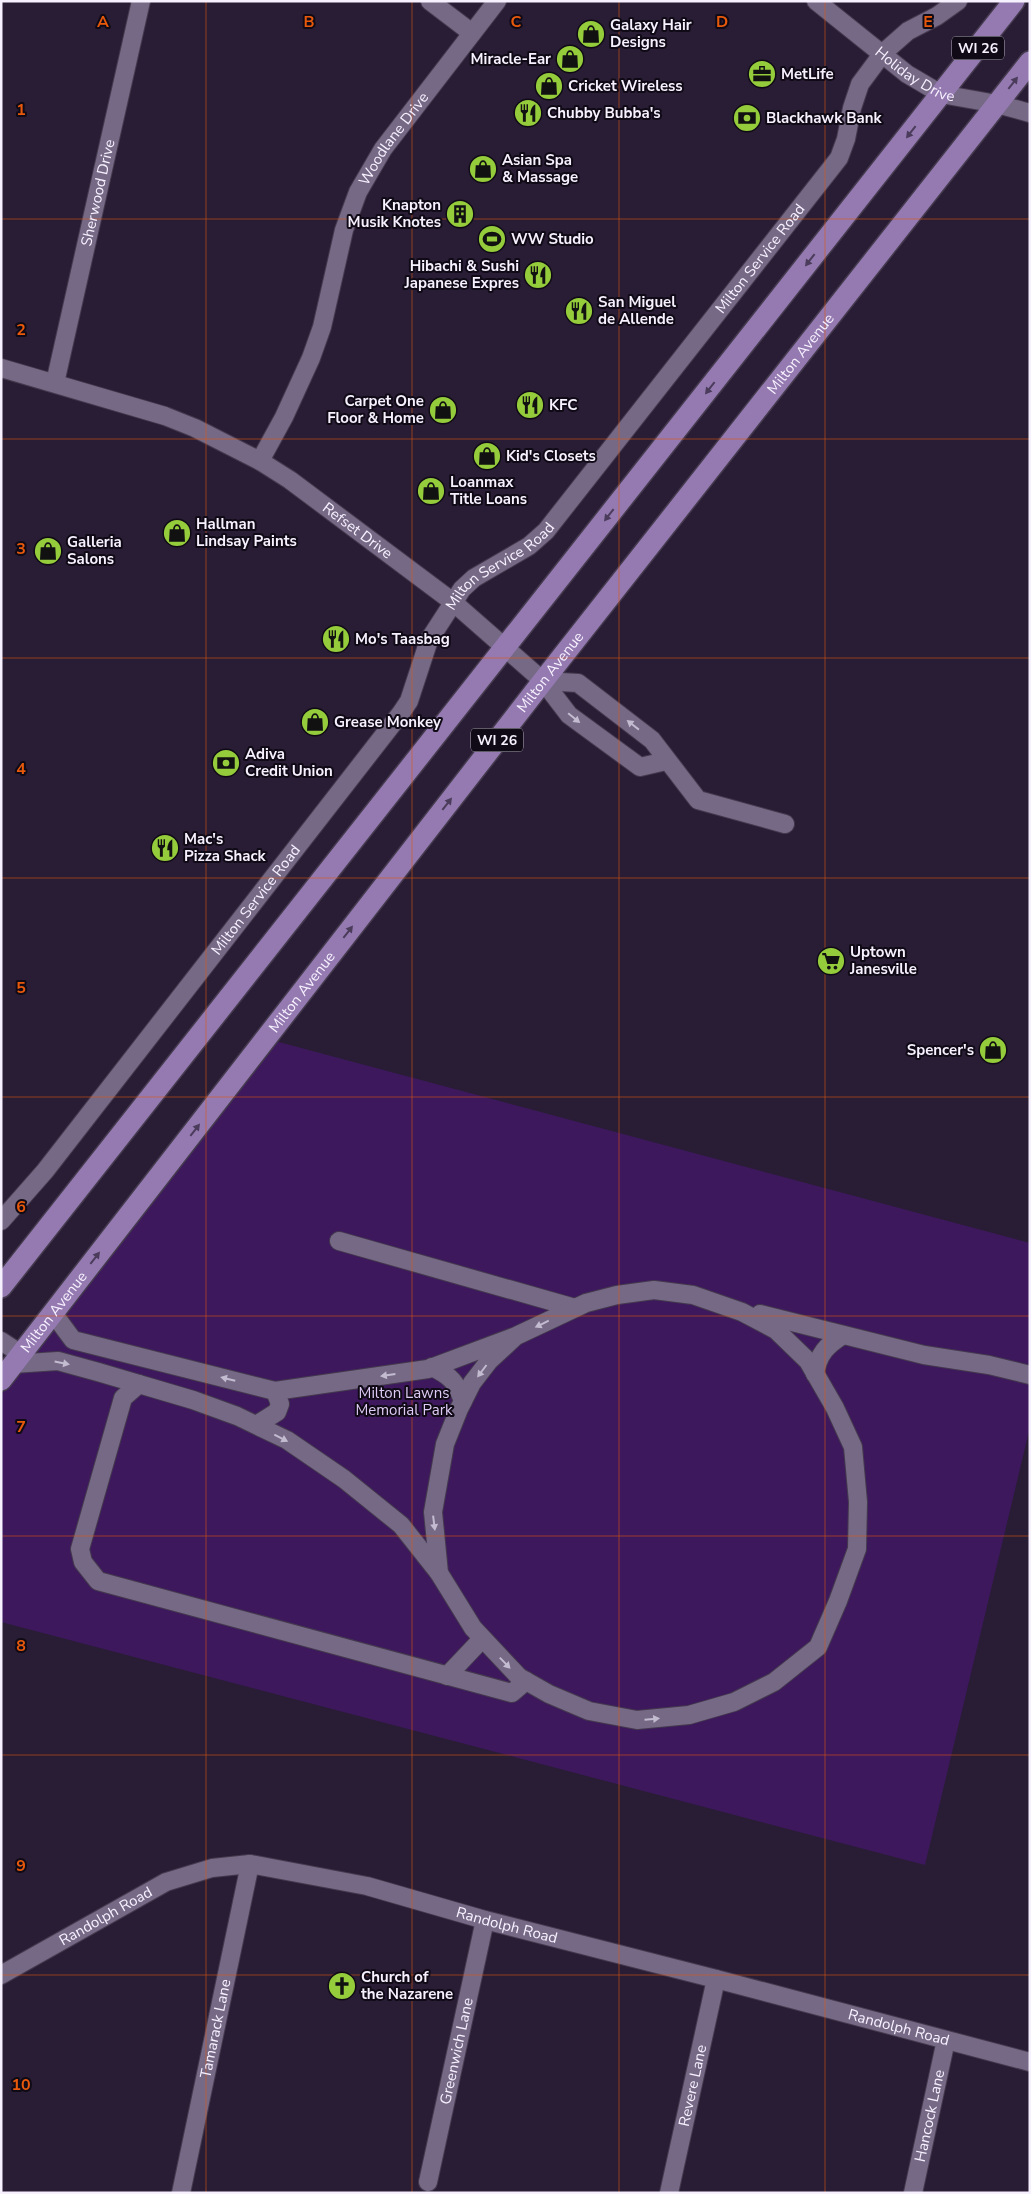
<svg xmlns="http://www.w3.org/2000/svg" width="1031" height="2194" font-family="'Nunito Sans',sans-serif">
<style>
.green{fill:#3d185c}
.lines{fill:none;stroke-linecap:round;stroke-linejoin:round}
.minor-casing{stroke:#443a4e;stroke-width:20}
.major-casing{stroke:#443a4e;stroke-width:24}
.minor{stroke:#766986;stroke-width:18}
.major{stroke:#947ab0;stroke-width:21}
.oneway{fill:#4b3c5b}
.oneway2{fill:#c3bbcf}
.grid{fill:none;stroke:#e8590c;stroke-width:1;stroke-opacity:0.55}
.labels{text-anchor:middle;stroke-width:4;stroke-linejoin:round;paint-order:stroke}
.shield{fill:#0f0a15;stroke:#b1acb9;stroke-width:1}
.shield-label{font-size:14px;font-weight:bold;fill:#f7f1ff}
.poi-label{font-size:15px;font-weight:bold;fill:#f7f1ff;stroke:#0f0a15;text-anchor:start}
.street-label{font-size:15px;fill:#f7f1ff;stroke:#0f0a15}
.park-label{font-size:15px;fill:#dfcbf5;stroke:#0f0a15}
.grid-label{font-size:16px;text-anchor:middle;font-weight:bold;fill:#e8590c;stroke:#0f0a15;stroke-width:4;stroke-linejoin:round;paint-order:stroke}
</style>
<rect width="100%" height="100%" fill="#291d35"/>
<polygon class="green" points="275,1041 1030,1243 1030,1427 925,1865 1,1622 1,1395"/>
<g class="lines">
<defs>
<g id="minor">
<polyline points="430,1 472,33"/>
<path id="s1" d="M816 1 907 74 941 94 997 104 1030 113"/>
<path id="s2" d="M1 368 165 416 195 428 260 461 290 480 453 602 543 681 569 715 640 767 666 761"/>
<path id="s3" d="M55 383 141 1"/>
<path id="s4" d="M260 461 284 417 311 358 322 327 344 230 358 192 383 149 497 1"/>
<polyline points="543,681 578,683 652,740 698,800 785,824"/>
<path id="s5" d="M1 1221 45 1171 401 713 409 701 429 640 462 589 474 578 529 546 546 531 839 158 846 139 852 108 860 84 883 53 908 31 937 16 958 1"/>
<polyline points="339,1241 575,1308"/>
<polyline points="53,1313 73,1340 275,1391 428,1369 516,1336 586,1303 617,1295 654,1290 693,1295 742,1312 776,1330 808,1361 835,1408 853,1447 858,1502 857,1549 838,1601 818,1647 774,1682 734,1702 689,1715 637,1720 589,1711 549,1694 519,1677 473,1628 439,1573 433,1512 445,1444 459,1409 472,1383 489,1361 516,1336"/>
<polyline points="760,1314 924,1355 989,1365 1030,1375"/>
<polyline points="1,1341 21,1354"/>
<polyline points="13,1364 58,1361 98,1372 193,1400 237,1416 287,1440 344,1479 401,1525 439,1573"/>
<path d="M432 1367C451 1376 456 1382 463 1401"/>
<path d="M815 1374C818 1354 827 1345 843 1335"/>
<polyline points="139,1384 123,1398 80,1549 83,1562 98,1581 512,1693 526,1681"/>
<polyline points="256,1425 277,1412 280,1404 275,1391"/>
<polyline points="447,1676 482,1639"/>
<path id="s6" d="M1 1975 166 1882 212 1868 250 1864 367 1886 485 1920 716 1979 1030 2062"/>
<path id="s7" d="M428 2182 485 1920"/>
<path id="s8" d="M181 2193 250 1864"/>
<path id="s9" d="M669 2193 716 1979"/>
<path id="s10" d="M913 2193 946 2040"/>
</g>
<g id="major">
<polyline points="1,1287 1014,1"/>
<path id="s11" d="M1 1380 543 681 1030 62"/>
</g>
</defs>
<use href="#minor" class="minor-casing"/>
<use href="#major" class="major-casing"/>
<use href="#minor" class="minor"/>
<use href="#major" class="major"/>
</g>
<defs><path id="oneway-solid" d="M-6-.8H1V-3.2L6.5 0L1 3.2V.8H-6Z" transform="scale(1.25)"/></defs>
<g class="oneway">
<use href="#oneway-solid" transform="translate(1013 83) rotate(-52)"/>
<use href="#oneway-solid" transform="translate(911 132) rotate(128)"/>
<use href="#oneway-solid" transform="translate(810 260) rotate(128)"/>
<use href="#oneway-solid" transform="translate(710 388) rotate(128)"/>
<use href="#oneway-solid" transform="translate(609 515) rotate(128)"/>
<use href="#oneway-solid" transform="translate(447 804) rotate(-52)"/>
<use href="#oneway-solid" transform="translate(348 932) rotate(-52)"/>
<use href="#oneway-solid" transform="translate(195 1130) rotate(-52)"/>
<use href="#oneway-solid" transform="translate(95 1258) rotate(-52)"/>
</g>
<g class="oneway2">
<use href="#oneway-solid" transform="translate(574 718) rotate(39)"/>
<use href="#oneway-solid" transform="translate(633 725) rotate(-142)"/>
<use href="#oneway-solid" transform="translate(542 1324) rotate(154)"/>
<use href="#oneway-solid" transform="translate(62 1363) rotate(11)"/>
<use href="#oneway-solid" transform="translate(482 1371) rotate(127)"/>
<use href="#oneway-solid" transform="translate(388 1375) rotate(172)"/>
<use href="#oneway-solid" transform="translate(228 1379) rotate(-166)"/>
<use href="#oneway-solid" transform="translate(281 1438) rotate(27)"/>
<use href="#oneway-solid" transform="translate(434 1523) rotate(83)"/>
<use href="#oneway-solid" transform="translate(505 1663) rotate(46)"/>
<use href="#oneway-solid" transform="translate(652 1719) rotate(-5)"/>
</g>
<path class="grid" d="M206 1V2193M412 1V2193M619 1V2193M825 1V2193M1 219H1030M1 439H1030M1 658H1030M1 878H1030M1 1097H1030M1 1316H1030M1 1536H1030M1 1755H1030M1 1975H1030"/>
<defs>
<symbol id="shop-disc" viewBox="-11 -11 22 22"><circle r="9.5" fill="#95cc3b" stroke="#0f0a15"/><path d="M-5-2.5h2.3a2.7 3.5 0 0 1 5.4 0H5L5.5 6h-11ZM-1.5-2.5h3a1.5 2.3 0 0 0-3 0Z" fill="#111"/></symbol>
<symbol id="office-disc" viewBox="-11 -11 22 22"><circle r="9.5" fill="#95cc3b" stroke="#0f0a15"/><path d="M-6-3h4V-5.5h4V-3h4V5H-6ZM-1-4.5V-3h2v-1.5ZM-6 0V1H6V0Z" fill="#111"/></symbol>
<symbol id="restaurant-disc" viewBox="-11 -11 22 22"><circle r="9.5" fill="#95cc3b" stroke="#0f0a15"/><path d="M-5-6h1v4h1v-4h1v4h1v-4h1v5L-1.5 .5V6h-2V.5L-5-1ZM5-6V6H3V1.5H1.5Q1.5-4 5-6Z" fill="#111"/></symbol>
<symbol id="bank-disc" viewBox="-11 -11 22 22"><circle r="9.5" fill="#95cc3b" stroke="#0f0a15"/><path d="M-6-4H6V4H-6ZM0-2.3a2.3 2.3 0 1 0 0 4.6a2.3 2.3 0 1 0 0-4.6Z" fill="#111"/></symbol>
<symbol id="building-disc" viewBox="-11 -11 22 22"><circle r="9.5" fill="#95cc3b" stroke="#0f0a15"/><path d="M-4-6H4V6H1V3H-1V6H-4ZM-2.5-4.3h1.7v1.8h-1.7ZM.8-4.3h1.7v1.8H.8ZM-2.5-1h1.7V.8h-1.7ZM.8-1h1.7V.8H.8Z" fill="#111"/></symbol>
<symbol id="stadium-disc" viewBox="-11 -11 22 22"><circle r="9.5" fill="#95cc3b" stroke="#0f0a15"/><path d="M0-5a6.5 5 0 1 0 0 10a6.5 5 0 1 0 0-10ZM-3.5-1.8h7v3.6h-7Z" fill="#111"/></symbol>
<symbol id="supermarket-disc" viewBox="-11 -11 22 22"><circle r="9.5" fill="#95cc3b" stroke="#0f0a15"/><path d="M-6-5.5h2.5l.6 2H6L4.5 2H-2.5L-4.4-4H-6ZM-1.5 3.2a1.3 1.3 0 1 0 .1 0ZM3 3.2a1.3 1.3 0 1 0 .1 0Z" fill="#111"/></symbol>
<symbol id="church-disc" viewBox="-11 -11 22 22"><circle r="9.5" fill="#95cc3b" stroke="#0f0a15"/><path d="M-1.2-6h2.4v3.5h3.3v2.4h-3.3V6h-2.4V-.1h-3.3v-2.4h3.3Z" fill="#111"/></symbol>
</defs>
<g fill-rule="evenodd">
<use href="#shop-disc" x="575" y="18" width="32" height="32"/>
<use href="#shop-disc" x="554" y="43" width="32" height="32"/>
<use href="#office-disc" x="746" y="58" width="32" height="32"/>
<use href="#shop-disc" x="533" y="70" width="32" height="32"/>
<use href="#restaurant-disc" x="512" y="97" width="32" height="32"/>
<use href="#bank-disc" x="731" y="102" width="32" height="32"/>
<use href="#shop-disc" x="467" y="153" width="32" height="32"/>
<use href="#building-disc" x="444" y="198" width="32" height="32"/>
<use href="#stadium-disc" x="476" y="223" width="32" height="32"/>
<use href="#restaurant-disc" x="522" y="259" width="32" height="32"/>
<use href="#restaurant-disc" x="563" y="295" width="32" height="32"/>
<use href="#restaurant-disc" x="514" y="389" width="32" height="32"/>
<use href="#shop-disc" x="427" y="394" width="32" height="32"/>
<use href="#shop-disc" x="471" y="440" width="32" height="32"/>
<use href="#shop-disc" x="415" y="475" width="32" height="32"/>
<use href="#shop-disc" x="161" y="517" width="32" height="32"/>
<use href="#shop-disc" x="32" y="535" width="32" height="32"/>
<use href="#restaurant-disc" x="320" y="623" width="32" height="32"/>
<use href="#shop-disc" x="299" y="706" width="32" height="32"/>
<use href="#bank-disc" x="210" y="747" width="32" height="32"/>
<use href="#restaurant-disc" x="149" y="832" width="32" height="32"/>
<use href="#supermarket-disc" x="815" y="945" width="32" height="32"/>
<use href="#shop-disc" x="977" y="1034" width="32" height="32"/>
<use href="#church-disc" x="326" y="1970" width="32" height="32"/>
</g>
<g class="labels">
<g class="shield">
<rect x="952" y="36.5" width="52" height="23" rx="4"/>
<rect x="471" y="728.5" width="52" height="23" rx="4"/>
</g>
<g class="shield-label">
<text x="978" y="53">WI 26</text>
<text x="497" y="745">WI 26</text>
</g>
<g class="poi-label">
<text x="610" y="30">Galaxy Hair<tspan x="610" dy="17">Designs</tspan></text>
<text x="551" y="64" text-anchor="end">Miracle-Ear</text>
<text x="781" y="79">MetLife</text>
<text x="568" y="91">Cricket Wireless</text>
<text x="547" y="118">Chubby Bubba's</text>
<text x="766" y="123">Blackhawk Bank</text>
<text x="502" y="165">Asian Spa<tspan x="502" dy="17">&amp; Massage</tspan></text>
<text x="441" y="210" text-anchor="end">Knapton<tspan x="441" dy="17">Musik Knotes</tspan></text>
<text x="511" y="244">WW Studio</text>
<text x="519" y="271" text-anchor="end">Hibachi &amp; Sushi<tspan x="519" dy="17">Japanese Expres</tspan></text>
<text x="598" y="307">San Miguel<tspan x="598" dy="17">de Allende</tspan></text>
<text x="424" y="406" text-anchor="end">Carpet One<tspan x="424" dy="17">Floor &amp; Home</tspan></text>
<text x="549" y="410">KFC</text>
<text x="506" y="461">Kid's Closets</text>
<text x="450" y="487">Loanmax<tspan x="450" dy="17">Title Loans</tspan></text>
<text x="196" y="529">Hallman<tspan x="196" dy="17">Lindsay Paints</tspan></text>
<text x="67" y="547">Galleria<tspan x="67" dy="17">Salons</tspan></text>
<text x="355" y="644">Mo's Taasbag</text>
<text x="334" y="727">Grease Monkey</text>
<text x="245" y="759">Adiva<tspan x="245" dy="17">Credit Union</tspan></text>
<text x="184" y="844">Mac's<tspan x="184" dy="17">Pizza Shack</tspan></text>
<text x="850" y="957">Uptown<tspan x="850" dy="17">Janesville</tspan></text>
<text x="974" y="1055" text-anchor="end">Spencer's</text>
<text x="361" y="1982">Church of<tspan x="361" dy="17">the Nazarene</tspan></text>
</g>
<g class="street-label">
<text dy="5" stroke="none"><textPath href="#s1" startOffset="124">Holiday Drive</textPath></text>
<text dy="5" stroke="none"><textPath href="#s4" startOffset="352">Woodlane Drive</textPath></text>
<text dy="5" stroke="none"><textPath href="#s3" startOffset="195">Sherwood Drive</textPath></text>
<text dy="5" stroke="none"><textPath href="#s5" startOffset="1235">Milton Service Road</textPath></text>
<text dy="5" stroke="none"><textPath href="#s11" startOffset="1301">Milton Avenue</textPath></text>
<text dy="5" stroke="none"><textPath href="#s2" startOffset="396">Refset Drive</textPath></text>
<text dy="5" stroke="none"><textPath href="#s5" startOffset="830">Milton Service Road</textPath></text>
<text dy="5" stroke="none"><textPath href="#s11" startOffset="896">Milton Avenue</textPath></text>
<text dy="5" stroke="none"><textPath href="#s5" startOffset="410">Milton Service Road</textPath></text>
<text dy="5" stroke="none"><textPath href="#s11" startOffset="491">Milton Avenue</textPath></text>
<text dy="5" stroke="none"><textPath href="#s11" startOffset="86">Milton Avenue</textPath></text>
<text dy="5" stroke="none"><textPath href="#s6" startOffset="120">Randolph Road</textPath></text>
<text dy="5" stroke="none"><textPath href="#s6" startOffset="540">Randolph Road</textPath></text>
<text dy="5" stroke="none"><textPath href="#s6" startOffset="945">Randolph Road</textPath></text>
<text dy="5" stroke="none"><textPath href="#s8" startOffset="168">Tamarack Lane</textPath></text>
<text dy="5" stroke="none"><textPath href="#s7" startOffset="134">Greenwich Lane</textPath></text>
<text dy="5" stroke="none"><textPath href="#s9" startOffset="110">Revere Lane</textPath></text>
<text dy="5" stroke="none"><textPath href="#s10" startOffset="79">Hancock Lane</textPath></text>
</g>
<g class="park-label">
<text x="404" y="1398">Milton Lawns<tspan x="404" dy="17">Memorial Park</tspan></text>
</g>
</g>
<g class="grid-label">
<text x="103" y="27">A</text>
<text x="309" y="27">B</text>
<text x="516" y="27">C</text>
<text x="722" y="27">D</text>
<text x="928" y="27">E</text>
<text x="21" y="115">1</text>
<text x="21" y="335">2</text>
<text x="21" y="554">3</text>
<text x="21" y="774">4</text>
<text x="21" y="993">5</text>
<text x="21" y="1212">6</text>
<text x="21" y="1432">7</text>
<text x="21" y="1651">8</text>
<text x="21" y="1871">9</text>
<text x="21" y="2090">10</text>
</g>
<rect width="1031" height="2194" fill="none" stroke="#f7f1ff" stroke-width="5"/>
</svg>
